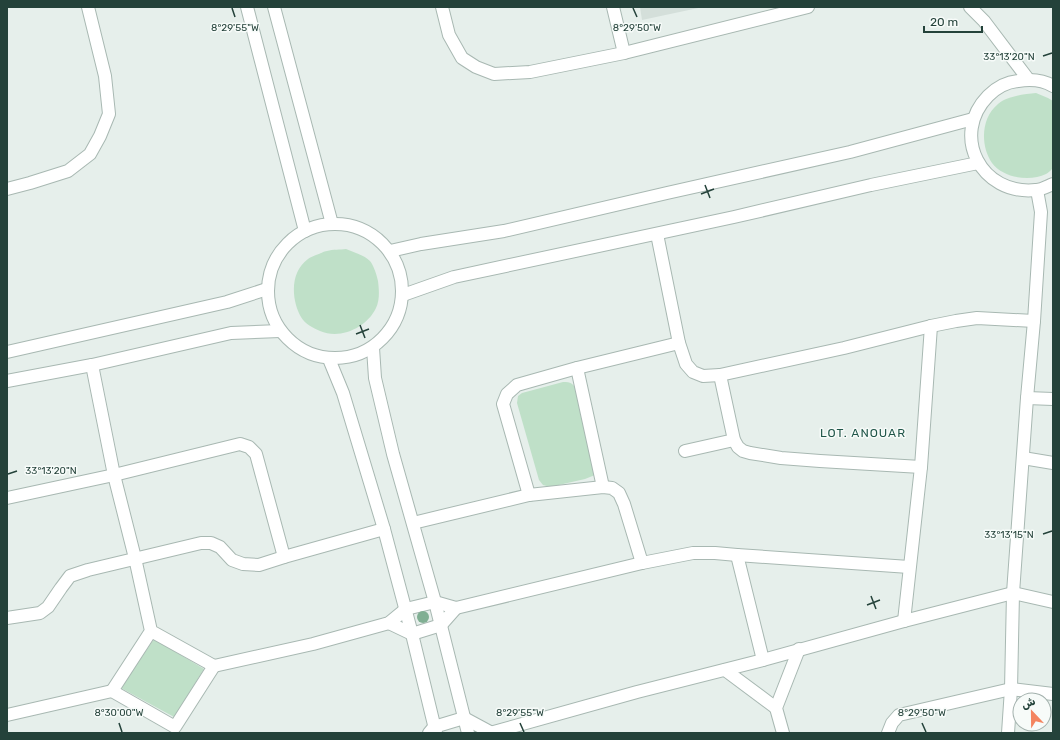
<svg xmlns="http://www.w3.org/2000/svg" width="1060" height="740" font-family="Rubik,Cairo,sans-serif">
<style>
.built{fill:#d4dfda}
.green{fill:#bfe0c8}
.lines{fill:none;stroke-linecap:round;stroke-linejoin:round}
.minor-casing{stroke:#a8b8b2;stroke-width:14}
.minor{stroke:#fff;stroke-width:12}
.tree{fill:#80af93}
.ticks{fill:none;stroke:#24423a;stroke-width:1.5}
.labels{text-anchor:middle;stroke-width:3;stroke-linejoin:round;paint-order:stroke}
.quarter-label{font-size:12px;letter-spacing:1px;fill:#1f5548;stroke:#f7fbf9}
.ticks-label{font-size:10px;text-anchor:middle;fill:#24423a;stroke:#f7fbf9;stroke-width:3;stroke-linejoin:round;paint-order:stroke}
</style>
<rect width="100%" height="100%" fill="#e6efeb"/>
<polygon class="built" points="640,7 703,7 642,20"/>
<g class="green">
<path d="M1036 93 1048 98 1053 101V168C1051 170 1048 173 1046 174 1030 182 1003 178 992 163 980 145 981 118 998 104 1007 96 1025 94 1036 93Z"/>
<path d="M346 249C353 252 364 255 370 261 374 266 377 276 378 281 379 289 380 300 376 308 367 327 341 340 320 331 313 328 305 324 301 317 291 299 290 272 308 259 310 257 314 256 316 255 320 254 324 251 327 251 333 249 340 250 346 249Z"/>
<path d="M563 382C571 382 573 383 576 390L595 469V475L585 479 550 487 543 485 539 480 517 403 518 396 522 393Z"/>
<polygon points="154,639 204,669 174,717 121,688"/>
</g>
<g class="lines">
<defs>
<g id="minor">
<polyline points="247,7 305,231"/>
<polyline points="274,7 332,224"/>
<polyline points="442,7 449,35 462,58 476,67 494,74 530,72 624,53 808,7"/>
<polyline points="613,7 624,53"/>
<polyline points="970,7 984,21 1028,79"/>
<path d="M1053 86C1043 80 1030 79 1018 81 1007 82 996 88 988 96 950 135 981 196 1036 190 1041 190 1048 186 1053 184"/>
<polyline points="7,189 30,183 68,171 90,154 100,136 109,114 105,76 88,7"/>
<circle cx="335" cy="291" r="67"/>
<polyline points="657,234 679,343 686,364 693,372 703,376 720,375 844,348 931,326 956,321 977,318 1034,321"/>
<polyline points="390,251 421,244 504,231 667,193 850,152 973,119"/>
<polyline points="403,295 454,277 734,217 871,185 978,163"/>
<polyline points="373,348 375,378 393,454 435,602 468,733"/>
<polyline points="7,352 227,302 267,289"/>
<polyline points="329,359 343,393 384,529 412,634 436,733"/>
<polyline points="92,365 114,475 135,558 151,631 112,691 175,727 214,666 151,631"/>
<polyline points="577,368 603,487"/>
<polyline points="720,375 734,440 738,447 743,451 750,453 781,458 820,461 921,467"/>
<polyline points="7,381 92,365 231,333 280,331"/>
<polyline points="1027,398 1053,399"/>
<polyline points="685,451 734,440"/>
<polyline points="1023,458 1053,463"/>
<polyline points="529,495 503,404 507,394 517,385 577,368 679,343"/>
<polyline points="7,498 114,475 240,444 249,447 256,454 284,557"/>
<polyline points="413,523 529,495 603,487 612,488 619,493 624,504 642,563"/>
<polyline points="737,555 763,660"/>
<polyline points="7,618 40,613 48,607 61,588 70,576 88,570 201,543 211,543 220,547 232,560 243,564 259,565 284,557 384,529"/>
<polyline points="904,621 921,467 931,326"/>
<polyline points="389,623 412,634 441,625 456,608"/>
<polyline points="214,666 313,644 389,623 406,609 435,602 456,608 642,563 693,553 715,553 737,555 909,567"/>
<polyline points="725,670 776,708"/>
<polyline points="7,715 112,691"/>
<polyline points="429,733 434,727 464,718 490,732"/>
<polyline points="490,733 637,692 763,660 904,621 1013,593 1053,602"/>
<polyline points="783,733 776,708 799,649"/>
<polyline points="888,733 892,723 899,715 1011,689 1053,694"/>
<polyline points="1008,733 1011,689 1013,593 1027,398 1034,321 1041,212 1037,190"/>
</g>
</defs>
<use href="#minor" class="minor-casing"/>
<use href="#minor" class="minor"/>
</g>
<circle class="tree" cx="423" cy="617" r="6"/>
<path class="ticks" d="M232 8 235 17M633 8 637 17M1043 56 1052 53M705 185 710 198M701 194 714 189M360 325 365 338M356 334 369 329M8 474 17 471M1043 534 1052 531M871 596 876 609M867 605 880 600M119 723 122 732M520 723 524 732M922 723 926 732"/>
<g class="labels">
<g class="quarter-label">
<text x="863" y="437">LOT. ANOUAR</text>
</g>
</g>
<g class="ticks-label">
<text x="235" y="31">8°29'55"W</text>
<text x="637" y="31">8°29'50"W</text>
<text x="1009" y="60">33°13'20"N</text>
<text x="51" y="474">33°13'20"N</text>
<text x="1009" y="538">33°13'15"N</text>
<text x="119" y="716">8°30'00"W</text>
<text x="520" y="716">8°29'55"W</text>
<text x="922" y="716">8°29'50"W</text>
</g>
<rect width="1060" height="740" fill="none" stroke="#24423a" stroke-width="16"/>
<g transform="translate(1032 712) rotate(338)"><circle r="19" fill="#f7fbf9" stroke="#a3b1ad"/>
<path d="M0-3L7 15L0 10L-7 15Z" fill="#f4845f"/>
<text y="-6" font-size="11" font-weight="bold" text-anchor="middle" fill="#24423a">ش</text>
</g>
<path d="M924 26v6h58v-6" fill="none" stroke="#24423a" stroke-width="2"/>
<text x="930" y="26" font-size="12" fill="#24423a" stroke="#f7fbf9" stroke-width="3" paint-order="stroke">20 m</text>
</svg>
